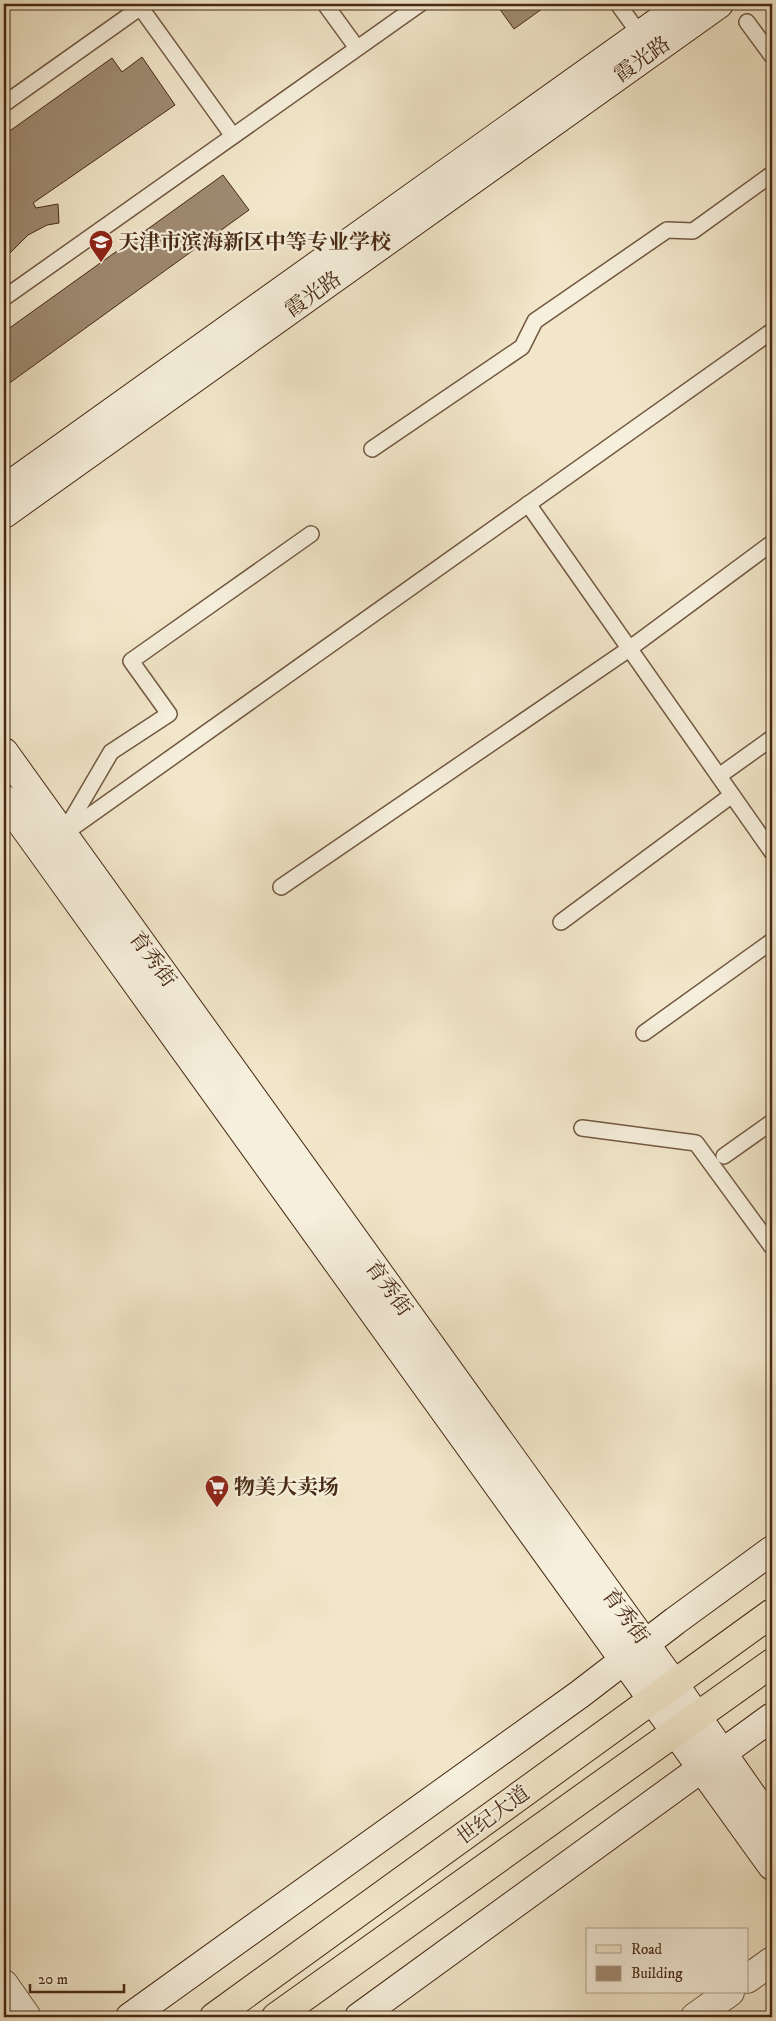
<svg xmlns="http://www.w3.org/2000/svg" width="776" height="2021" font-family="'IM FELL DW Pica','Noto Serif SC',serif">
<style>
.building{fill:#9f8b72;stroke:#472914}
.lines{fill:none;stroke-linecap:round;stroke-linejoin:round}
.lane-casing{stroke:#725841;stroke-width:18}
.street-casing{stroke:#725841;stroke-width:30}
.secondary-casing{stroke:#472914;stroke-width:30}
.primary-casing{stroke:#472914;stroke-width:30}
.lane{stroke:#f6efdc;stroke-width:15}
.street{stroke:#f6efdc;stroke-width:28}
.secondary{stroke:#f6efdc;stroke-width:28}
.primary{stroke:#f1e6c9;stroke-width:28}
.labels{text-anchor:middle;stroke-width:4.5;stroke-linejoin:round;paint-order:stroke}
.street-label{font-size:21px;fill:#472914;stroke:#f6efdc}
.poi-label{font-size:21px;font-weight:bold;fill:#472914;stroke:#f6efdc;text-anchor:start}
</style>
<rect width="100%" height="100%" fill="#f1e6c9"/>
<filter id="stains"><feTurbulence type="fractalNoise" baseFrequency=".004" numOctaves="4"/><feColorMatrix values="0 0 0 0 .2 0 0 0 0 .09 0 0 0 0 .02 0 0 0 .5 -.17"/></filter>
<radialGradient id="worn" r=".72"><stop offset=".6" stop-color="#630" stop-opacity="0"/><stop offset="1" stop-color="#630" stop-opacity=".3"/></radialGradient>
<g class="building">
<polygon points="496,4 549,4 514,29"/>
<polygon points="142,57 175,105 33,203 36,208 58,204 59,223 47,225 28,235 4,259 4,135 112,58 122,72"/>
<polygon points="223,175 249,210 4,387 4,332"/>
</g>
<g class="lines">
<defs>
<g id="lane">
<polyline points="138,4 233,136"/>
<polyline points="325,4 357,48"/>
<polyline points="618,4 644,40"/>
<polyline points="747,22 772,56"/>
<polyline points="4,104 141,7"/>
<polyline points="4,298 420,4"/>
<polyline points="372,449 522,347 535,321 667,230 693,231 772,174"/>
<polyline points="528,504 772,852"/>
<polyline points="719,776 772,738"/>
<polyline points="66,829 111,752 169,714 131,661 311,534"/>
<polyline points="58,838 772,331"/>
<polyline points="281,887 629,649 772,543"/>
<polyline points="561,922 732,795"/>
<polyline points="644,1033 772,941"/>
<polyline points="582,1128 696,1143 772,1247"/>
<polyline points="724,1156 772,1122"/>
</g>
<g id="street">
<polyline points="747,1979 772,1961"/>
<polyline points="4,1984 27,2017"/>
<polyline points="695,2017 730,1992"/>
</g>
<g id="secondary">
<polyline points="4,489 683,4"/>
<polyline points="4,514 719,4"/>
<polyline points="4,752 674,1684 772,1824"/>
<polyline points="4,799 772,1866"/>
<polyline points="130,2017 580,1694 675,1621 772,1550"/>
<polyline points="359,2017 772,1717"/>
</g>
<g id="primary">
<polyline points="214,2017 772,1613"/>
<polyline points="276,2017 772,1663"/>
</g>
</defs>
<use href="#lane" class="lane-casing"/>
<use href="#street" class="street-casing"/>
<use href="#secondary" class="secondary-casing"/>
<use href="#primary" class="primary-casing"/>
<use href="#lane" class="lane"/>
<use href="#street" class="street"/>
<use href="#secondary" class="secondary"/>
<use href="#primary" class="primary"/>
</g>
<defs>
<symbol id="school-pin" viewBox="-11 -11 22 30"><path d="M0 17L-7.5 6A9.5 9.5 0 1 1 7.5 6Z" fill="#8f2418" stroke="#f6efdc"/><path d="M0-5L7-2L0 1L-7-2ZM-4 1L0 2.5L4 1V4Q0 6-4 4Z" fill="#fff"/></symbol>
<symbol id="supermarket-pin" viewBox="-11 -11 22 30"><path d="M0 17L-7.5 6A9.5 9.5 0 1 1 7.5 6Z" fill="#8f2418" stroke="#f6efdc"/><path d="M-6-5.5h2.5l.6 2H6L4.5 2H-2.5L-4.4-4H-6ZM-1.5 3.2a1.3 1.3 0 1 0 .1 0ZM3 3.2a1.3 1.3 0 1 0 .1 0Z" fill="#fff"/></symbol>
</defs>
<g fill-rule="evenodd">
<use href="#school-pin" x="87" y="228" width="28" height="38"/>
<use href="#supermarket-pin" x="203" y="1473" width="28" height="38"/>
</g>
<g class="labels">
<g class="street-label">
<text transform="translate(642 59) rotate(-35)" y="7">霞光路</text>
<text transform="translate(313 294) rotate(-35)" y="7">霞光路</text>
<text transform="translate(153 959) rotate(54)" y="7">育秀街</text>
<text transform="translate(389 1288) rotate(54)" y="7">育秀街</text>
<text transform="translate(626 1616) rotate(54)" y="7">育秀街</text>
<text transform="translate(493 1815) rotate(-36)" y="7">世纪大道</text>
</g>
<g class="poi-label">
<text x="118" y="249">天津市滨海新区中等专业学校</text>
<text x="234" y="1494">物美大卖场</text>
</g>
</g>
<rect width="776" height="2021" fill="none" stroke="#f1e6c9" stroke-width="20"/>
<rect x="5" y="5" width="766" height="2011" fill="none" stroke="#472914" stroke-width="2.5"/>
<rect x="10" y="10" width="756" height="2001" fill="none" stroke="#472914"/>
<rect x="586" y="1928" width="162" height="65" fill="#f6efdc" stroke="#b0a08c"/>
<rect x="596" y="1945" width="25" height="8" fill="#f1e6c9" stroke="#b0a08c"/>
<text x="631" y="1954" font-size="15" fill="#472914">Road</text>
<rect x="596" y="1966" width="25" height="15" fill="#9f8b72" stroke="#b0a08c"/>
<text x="631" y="1978" font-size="15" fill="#472914">Building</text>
<path d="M30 1984v8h94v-8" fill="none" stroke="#472914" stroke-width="2.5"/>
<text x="38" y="1984" font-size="15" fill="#472914" stroke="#f6efdc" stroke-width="4" paint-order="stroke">20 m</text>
<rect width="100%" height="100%" filter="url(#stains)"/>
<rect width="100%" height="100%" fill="url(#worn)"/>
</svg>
